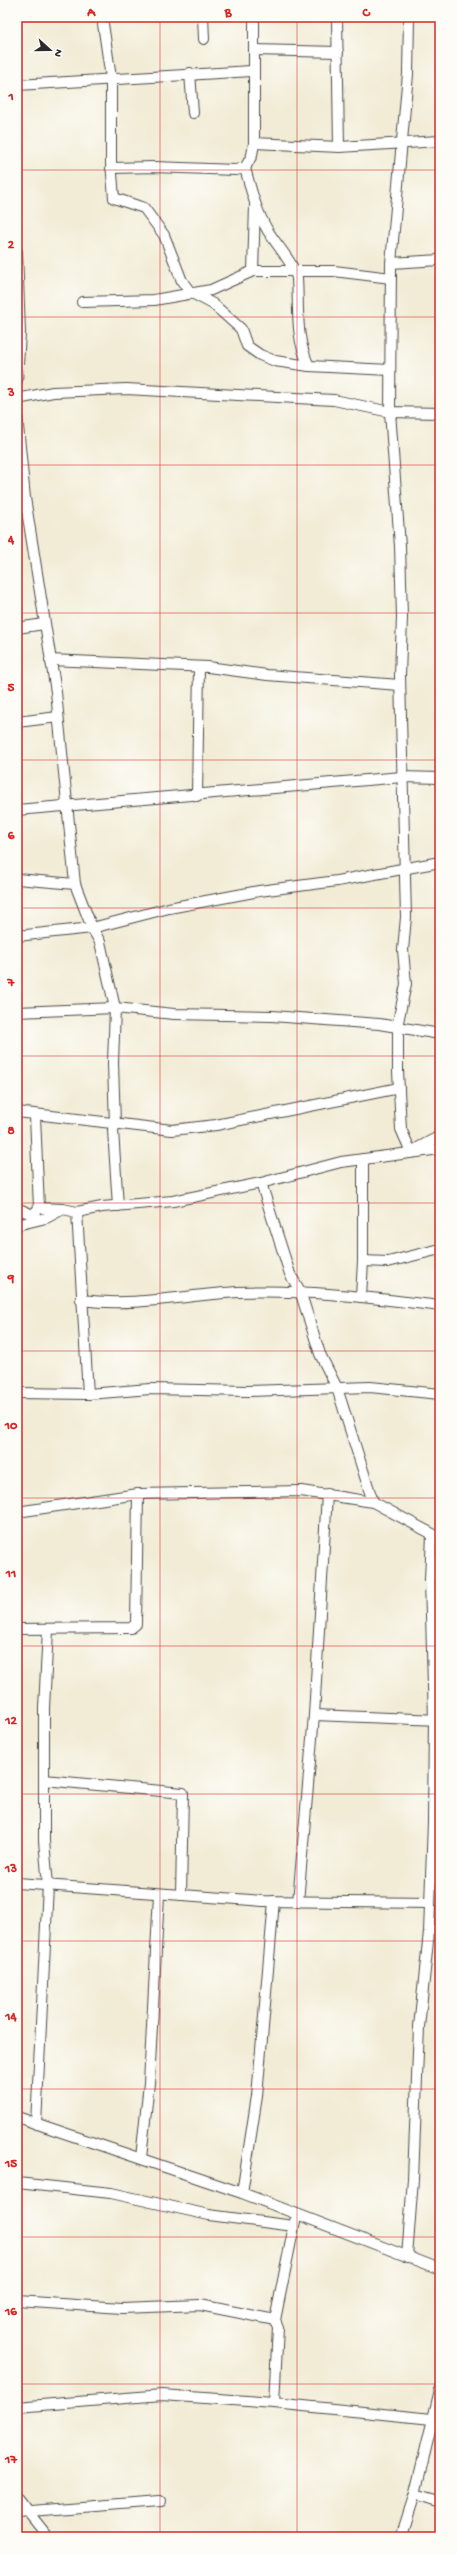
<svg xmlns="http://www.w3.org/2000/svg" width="457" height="2554" font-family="'Gochi Hand',sans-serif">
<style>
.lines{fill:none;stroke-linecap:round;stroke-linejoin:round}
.minor-casing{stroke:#494845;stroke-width:12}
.minor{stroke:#fff;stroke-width:10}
.grid{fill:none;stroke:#d62828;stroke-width:1;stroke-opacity:0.55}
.neatline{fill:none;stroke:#d62828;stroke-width:1.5}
.grid-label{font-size:13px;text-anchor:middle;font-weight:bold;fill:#d62828}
</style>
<rect width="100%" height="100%" fill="#fdfcf7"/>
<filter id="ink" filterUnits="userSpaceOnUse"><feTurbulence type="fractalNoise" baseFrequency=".025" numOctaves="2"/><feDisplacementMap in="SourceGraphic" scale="8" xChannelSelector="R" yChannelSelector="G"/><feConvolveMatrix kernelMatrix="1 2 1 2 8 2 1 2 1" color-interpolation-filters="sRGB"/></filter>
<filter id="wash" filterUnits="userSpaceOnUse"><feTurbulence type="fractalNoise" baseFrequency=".012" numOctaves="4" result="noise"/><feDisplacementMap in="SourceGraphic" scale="16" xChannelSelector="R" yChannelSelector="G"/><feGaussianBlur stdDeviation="0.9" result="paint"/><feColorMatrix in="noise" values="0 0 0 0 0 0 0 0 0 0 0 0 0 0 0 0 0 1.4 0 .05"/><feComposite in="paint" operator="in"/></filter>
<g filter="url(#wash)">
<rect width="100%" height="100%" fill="#f2ecd6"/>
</g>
<g filter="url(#ink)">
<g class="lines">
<defs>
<g id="minor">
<polyline points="102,17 111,78 111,162 114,198 144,208 164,235 182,281 190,292 213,304 241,329 247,346 260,355 275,361 309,366 390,370"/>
<polyline points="203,17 204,39"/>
<polyline points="254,17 254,143 339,147 440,141"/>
<polyline points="337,17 339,147"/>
<polyline points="409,17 408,74 391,263 390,412 400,546 402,617 400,676 406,917 403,950 406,984 398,1022 398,1071 401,1129 411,1152"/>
<polyline points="254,50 338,52"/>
<polyline points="190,73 193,113"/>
<polyline points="17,85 252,71"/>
<polyline points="111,168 154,167 236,170 245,168 252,155 254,143"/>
<path d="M245 168C251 190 256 211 268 231 278 247 292 261 297 278 299 309 295 337 309 366"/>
<polyline points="17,252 20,333 17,380"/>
<polyline points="391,263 440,260"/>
<polyline points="253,271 255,206"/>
<polyline points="82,302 154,300 211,290 253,271 334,271 391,278"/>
<polyline points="17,399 53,392 126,389 334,400 390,412 440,413"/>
<polyline points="17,416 25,498 56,692 75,884 92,928 100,942 115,1008 113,1063 115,1125 113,1130 118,1206"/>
<polyline points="17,628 44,624"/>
<polyline points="50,660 208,667 267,675 400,685"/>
<polyline points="17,722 58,717"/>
<polyline points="197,796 199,667"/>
<polyline points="17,810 402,777 440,778"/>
<polyline points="17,879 75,884"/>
<polyline points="17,936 92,928 169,908 259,891 337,881 440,862"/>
<polyline points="17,1012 115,1008 174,1014 272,1016 379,1024 440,1034"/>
<polyline points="17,1112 172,1130 216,1125 399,1088"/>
<polyline points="35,1116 39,1208"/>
<polyline points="416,1149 440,1136"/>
<polyline points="261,1183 290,1274 300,1291 320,1354 337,1388 373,1502"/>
<polyline points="17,1208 33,1215 39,1208 62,1209"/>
<polyline points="77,1212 88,1394"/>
<polyline points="17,1225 46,1218 63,1209 77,1212 102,1207 173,1201 261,1183 341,1162 440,1149"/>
<polyline points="363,1261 363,1159"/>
<polyline points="361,1297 363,1261 388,1262 440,1249"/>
<path d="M81 1300C134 1307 186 1295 238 1292 306 1289 373 1298 440 1306"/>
<polyline points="17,1393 88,1394 150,1389 248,1391 370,1387 440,1394"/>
<polyline points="17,1512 138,1494 301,1491 373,1502 440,1538"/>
<polyline points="17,1629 131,1628 136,1624 138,1494"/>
<polyline points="314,1715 440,1720"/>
<polyline points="44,1780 183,1793 181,1895"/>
<polyline points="17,1883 263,1901 430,1903"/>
<polyline points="298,1902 314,1715 327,1494"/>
<polyline points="17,2117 242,2193 440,2269"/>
<polyline points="36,2124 48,1885 44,1841 44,1708 48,1630"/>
<polyline points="141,2158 149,2083 159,1894"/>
<polyline points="17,2183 111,2193 209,2215 294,2226"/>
<polyline points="242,2193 257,2096 274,1901"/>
<polyline points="407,2257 413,2179 419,2027 429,1932 433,1822 434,1720 430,1580 432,1535"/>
<polyline points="17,2301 122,2308 200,2305 275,2320"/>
<polyline points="274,2403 278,2327 275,2320 295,2221"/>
<polyline points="17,2407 162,2395 274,2403 432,2419"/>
<polyline points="415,2493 440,2500"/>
<polyline points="17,2498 48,2537"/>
<polyline points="17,2512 160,2501"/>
<polyline points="401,2537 415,2493 440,2390"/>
</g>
</defs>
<use href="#minor" class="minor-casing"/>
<use href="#minor" class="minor"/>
</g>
</g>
<path class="grid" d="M160 17V2537M297 17V2537M17 170H440M17 317H440M17 465H440M17 613H440M17 760H440M17 908H440M17 1056H440M17 1203H440M17 1351H440M17 1498H440M17 1646H440M17 1794H440M17 1941H440M17 2089H440M17 2237H440M17 2384H440"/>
<rect width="457" height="2554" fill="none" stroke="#fdfcf7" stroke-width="44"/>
<g transform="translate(50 50) rotate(111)" stroke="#fdfcf7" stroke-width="3" paint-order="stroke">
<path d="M0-3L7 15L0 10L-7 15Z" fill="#2b2b2b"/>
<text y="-6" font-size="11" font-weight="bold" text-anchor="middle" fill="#2b2b2b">N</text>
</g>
<rect x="22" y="22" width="413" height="2510" class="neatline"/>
<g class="grid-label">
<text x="91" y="16">A</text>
<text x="228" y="16">B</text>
<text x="366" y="16">C</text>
<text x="11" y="100">1</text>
<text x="11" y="248">2</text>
<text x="11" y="396">3</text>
<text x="11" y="543">4</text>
<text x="11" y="691">5</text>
<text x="11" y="839">6</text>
<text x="11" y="986">7</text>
<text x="11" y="1134">8</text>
<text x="11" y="1282">9</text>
<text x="11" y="1429">10</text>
<text x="11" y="1577">11</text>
<text x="11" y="1724">12</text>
<text x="11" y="1872">13</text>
<text x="11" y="2020">14</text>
<text x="11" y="2167">15</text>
<text x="11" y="2315">16</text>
<text x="11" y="2463">17</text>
</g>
</svg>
